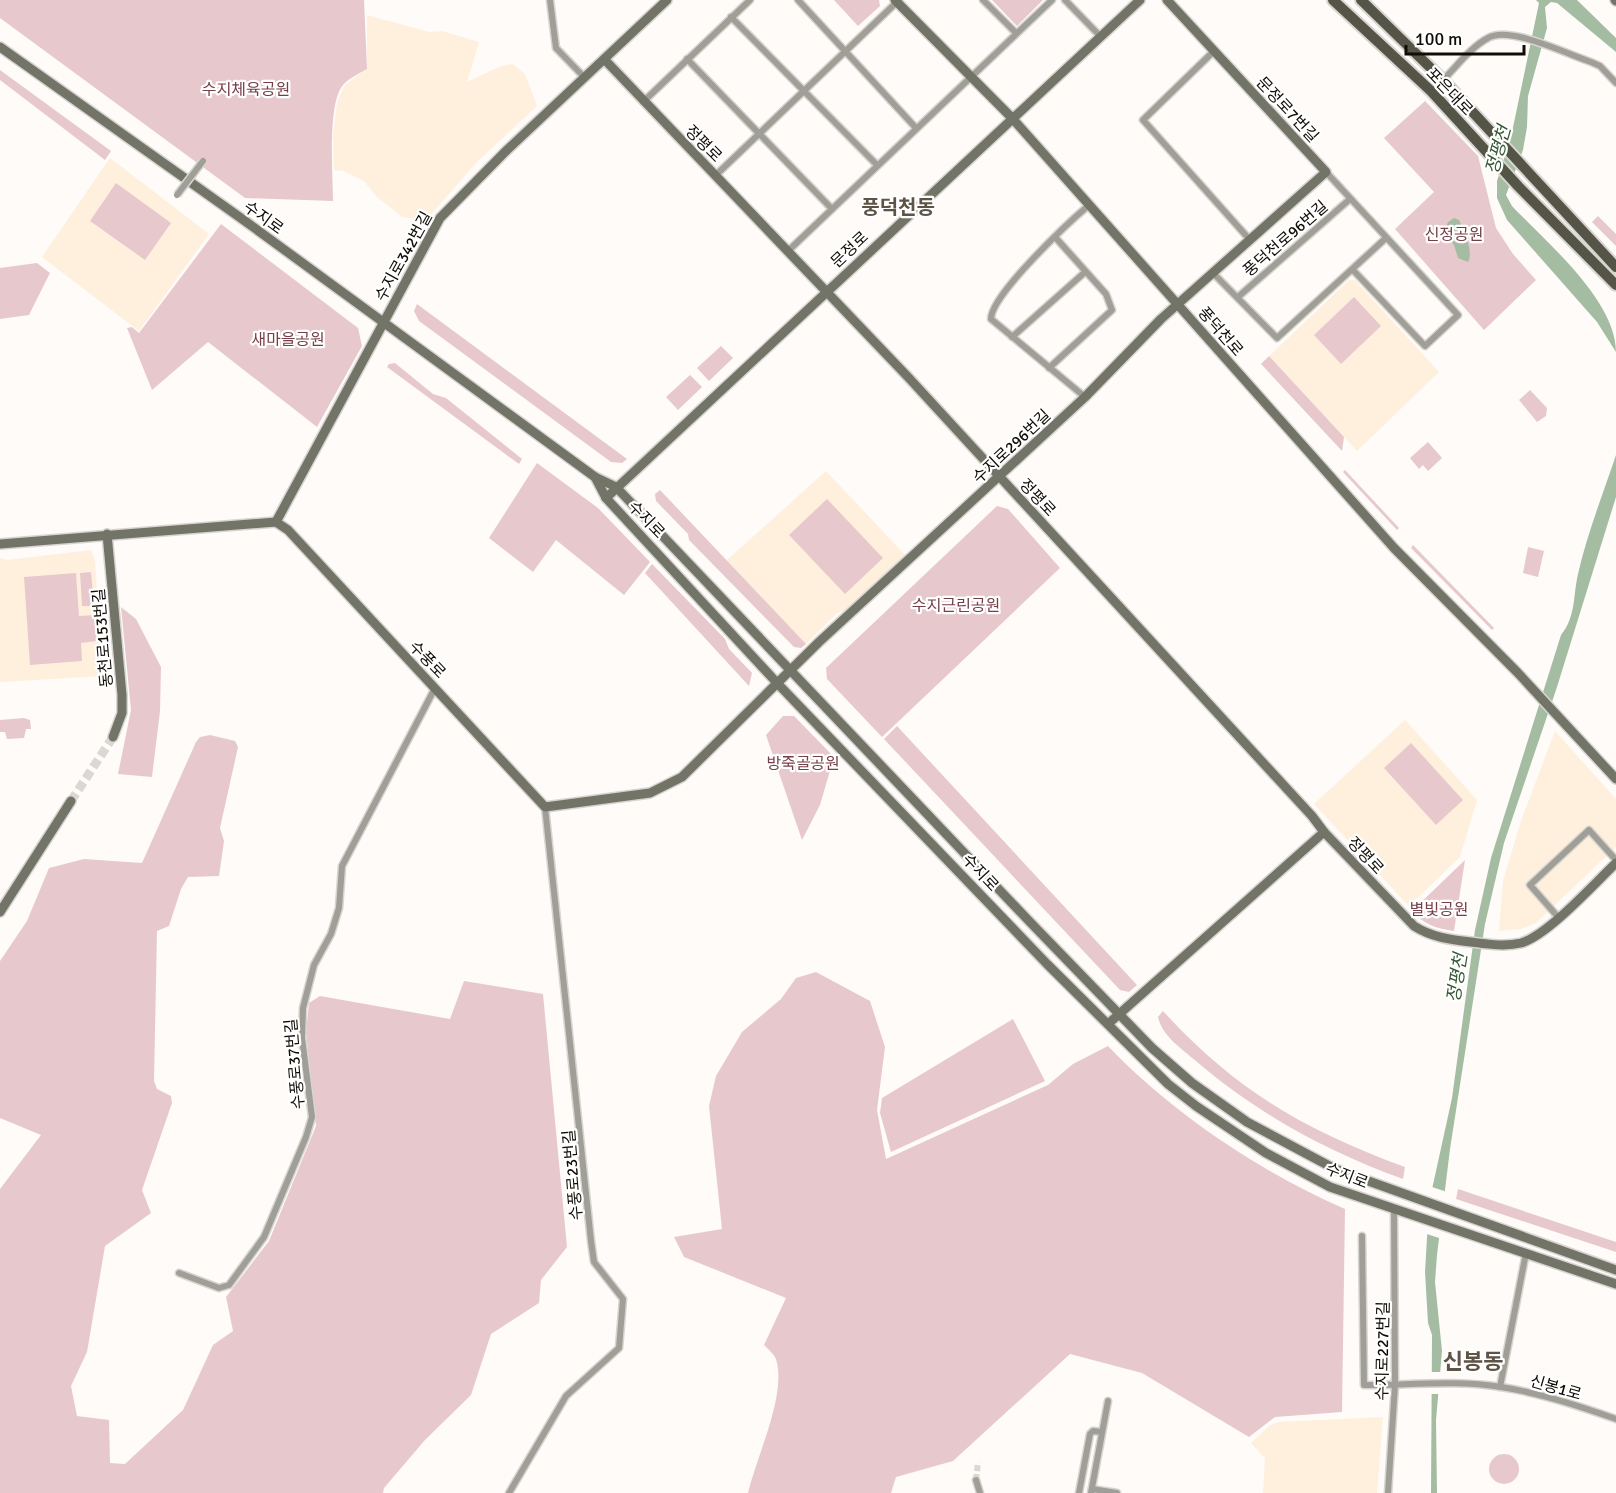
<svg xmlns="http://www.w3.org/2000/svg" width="1616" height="1493" font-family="Signika,'Noto Sans KR',sans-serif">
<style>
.built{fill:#fef0dd}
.green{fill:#e7c9cd}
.water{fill:#a4bda2}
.pier{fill:#fefbf8}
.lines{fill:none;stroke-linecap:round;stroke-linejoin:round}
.street-tunnel{stroke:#dad7d4;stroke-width:6;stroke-dasharray:6 3;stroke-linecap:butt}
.secondary-tunnel{stroke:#dad7d4;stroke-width:9;stroke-dasharray:9 4.5;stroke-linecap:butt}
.street-casing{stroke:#d8d5d1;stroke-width:9}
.secondary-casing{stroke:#d8d5d1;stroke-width:12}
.primary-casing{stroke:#d8d5d1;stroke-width:14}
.street{stroke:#9f9f97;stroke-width:6}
.secondary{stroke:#737468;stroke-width:9}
.primary{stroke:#545547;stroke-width:10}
.street-bridge-casing{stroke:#d8d5d1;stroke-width:9;stroke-linecap:butt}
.street-bridge{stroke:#9f9f97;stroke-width:6}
.labels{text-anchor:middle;stroke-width:4.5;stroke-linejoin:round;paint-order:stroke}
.park-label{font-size:16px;fill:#753f49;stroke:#fff}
.street-label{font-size:16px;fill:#100c06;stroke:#fff}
.water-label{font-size:18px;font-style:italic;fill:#335832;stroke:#fff}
.quarter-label{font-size:20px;font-weight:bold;fill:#5e5446;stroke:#fff}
.district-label{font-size:22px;font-weight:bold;fill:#5e5446;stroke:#fff}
</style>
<rect width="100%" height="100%" fill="#fefbf8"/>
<g class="built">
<polygon points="367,15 429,32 442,31 479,42 467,82 501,66 513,64 525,74 537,106 477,162 426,220 402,217 377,197 364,181 344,171 334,170 333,135 337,103 344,86 367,68"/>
<polygon points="110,158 209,234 139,331 42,257"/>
<polygon points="1349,280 1355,280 1439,372 1357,451 1269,356"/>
<polygon points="826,471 907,557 853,606 836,614 806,644 726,561"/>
<polygon points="91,550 95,561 103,676 0,682 0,558 7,560"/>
<polygon points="1405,720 1477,800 1460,857 1409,906 1314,804"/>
<polygon points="1555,731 1616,799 1616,847 1536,923 1521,929 1499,931 1503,881 1521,821"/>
<polygon points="1383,1417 1377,1493 1263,1493 1265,1458 1251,1443 1269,1426 1278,1422"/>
</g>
<g class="green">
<path d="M0 0H364L367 69C360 73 349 78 343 85 327 104 333 176 333 201L245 198 0 18Z"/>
<polygon points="834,0 879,0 880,6 858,26"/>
<polygon points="992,0 1043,0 1017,26"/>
<polygon points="0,70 111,151 105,160 0,80"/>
<polygon points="1425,101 1478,156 1496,228 1513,254 1536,280 1484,330 1395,229 1434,192 1384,138"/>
<polygon points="116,183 171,223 145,260 90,221"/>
<polygon points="1598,216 1616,234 1616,246 1592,222"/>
<polygon points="221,224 358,328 362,346 317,427 208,342 152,390 127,328 132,327 139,333"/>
<polygon points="37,263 50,273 29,315 0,319 0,268"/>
<polygon points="1354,297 1381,326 1341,364 1314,335"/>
<polygon points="417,304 627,459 622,463 611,462 419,321 414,311"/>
<polygon points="721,346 733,358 709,381 697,368"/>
<polygon points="1269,356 1344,437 1342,451 1261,364"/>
<polygon points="395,363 433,394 446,398 522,459 519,464 387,367 389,364"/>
<polygon points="690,375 702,387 678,410 666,397"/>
<polygon points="1530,390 1547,408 1546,416 1537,422 1519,400"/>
<polygon points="1428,442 1442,458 1428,471 1423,465 1419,469 1410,458"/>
<polygon points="537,463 598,508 650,562 624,595 556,540 533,572 489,538"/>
<polygon points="1345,470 1399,528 1397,530 1343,472"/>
<polygon points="660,490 806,644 801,648 794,647 689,540 688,534 656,501 655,494"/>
<polygon points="827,499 883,558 845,594 789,535"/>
<polygon points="997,506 1008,509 1060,568 882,737 827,679 826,668"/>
<polygon points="1413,545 1494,628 1492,630 1411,548"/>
<polygon points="1528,547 1544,551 1538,577 1523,573"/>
<polygon points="652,564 725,639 729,649 752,673 749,686 645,573"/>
<polygon points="91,572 94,606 82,606 80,573"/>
<polygon points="76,573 79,616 95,615 97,641 81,643 82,661 30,665 24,577"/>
<polygon points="121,607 136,619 161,667 160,711 152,777 118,774 131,710"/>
<polygon points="783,716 794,716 834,757 820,805 802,840 766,735"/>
<polygon points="24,718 30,720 31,729 26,729 24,738 7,739 5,732 0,732 0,720"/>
<polygon points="897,726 1137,985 1129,992 1120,990 884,739"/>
<polygon points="210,735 235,741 238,747 220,828 224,841 219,876 188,877 181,889 169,926 157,931 154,1081 157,1089 171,1096 172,1103 142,1190 151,1213 105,1246 87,1352 71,1386 77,1416 109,1420 110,1463 125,1464 183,1410 213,1345 233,1331 226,1297 269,1241 316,1126 306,1032 309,1003 320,996 450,1019 464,981 543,994 567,1247 541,1280 539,1303 491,1334 471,1395 425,1440 384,1488 383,1493 0,1493 0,1189 41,1135 0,1118 0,961 27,921 49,868 84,859 142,863 196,742 200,737"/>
<polygon points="1411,743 1463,800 1436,825 1384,768"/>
<path d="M1465 860 1454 931C1437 929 1423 924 1412 911Z"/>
<path d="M816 972 870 1001 885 1047 877 1110 886 1159 1048 1085 1073 1064 1108 1046C1172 1113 1260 1172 1345 1209L1342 1412 1275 1417 1249 1437 1142 1373 1070 1354 953 1461 896 1477 891 1493H748C757 1455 787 1395 776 1359 774 1354 768 1349 764 1345L786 1298 684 1257 674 1237 722 1229 709 1106 716 1076 742 1032 781 999 796 978Z"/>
<path d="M1163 1011C1236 1091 1305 1130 1405 1167L1403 1179C1326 1151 1258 1114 1196 1061 1182 1049 1162 1036 1158 1017Z"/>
<polygon points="1013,1019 1045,1081 891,1152 880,1113 882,1098"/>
<polygon points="1458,1189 1616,1242 1616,1252 1456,1199"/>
<circle cx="1504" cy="1469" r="15"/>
</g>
<g class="water">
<path d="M1536 0H1577L1616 38V52L1557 3 1551 2 1545 7 1547 28 1528 96 1527 127 1523 150 1506 195 1512 206C1546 242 1616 300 1616 352L1597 322 1507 220 1497 198V181L1511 137 1539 3Z"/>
<path d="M1454 218 1459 220C1464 231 1474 251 1468 262L1458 258 1454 245 1444 232 1448 222Z"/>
<path d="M1616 455V497L1557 687 1504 843 1485 924 1450 1149 1437 1255 1435 1282 1442 1351 1436 1420 1437 1493H1431L1432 1335 1428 1323 1425 1272 1429 1203 1452 1098 1475 930 1491 858 1561 635C1576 617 1573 595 1578 574 1587 534 1603 494 1616 455Z"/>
</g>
<g class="pier">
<polygon points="1429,1186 1447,1192 1442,1239 1424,1233"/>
<polygon points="1429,1372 1444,1372 1443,1394 1429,1394"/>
</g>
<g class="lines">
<polyline class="street-tunnel" points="976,1480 978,1462"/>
<polyline class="secondary-tunnel" points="71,801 113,737"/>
<defs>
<g id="street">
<polyline points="550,0 556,48 585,78"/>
<polyline points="798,0 916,128"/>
<polyline points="983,0 1016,33"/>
<polyline points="1065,0 1101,37"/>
<polyline points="731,17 877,165"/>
<polyline points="1214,51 1143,120 1250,240"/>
<polyline points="687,59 832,209"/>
<path d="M1443 80C1457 66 1471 47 1488 38 1509 25 1567 54 1591 62L1600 66 1616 83"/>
<polyline points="643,102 750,0"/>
<polyline points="1326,172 1458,315 1425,346 1353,270"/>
<polyline points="716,175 899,0"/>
<polyline points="788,251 1052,0"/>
<polyline points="1213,273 1277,338 1386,238"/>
<polyline points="1238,297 1350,199"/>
<polyline points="1012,337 1084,273"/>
<polyline points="1049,368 1112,310 1106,294 1055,237"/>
<path d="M1085 397 991 319C991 295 1069 222 1088 206"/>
<polyline points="1558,917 1530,885 1589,830 1616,860"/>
<path d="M1362 1236 1364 1385C1409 1385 1457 1380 1501 1387 1540 1393 1579 1406 1616 1419"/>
<polyline points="179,1273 219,1288 229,1285 264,1237 306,1137 312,1117 302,1038 303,1008 314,965 331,934 339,908 342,866 435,688"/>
<polyline points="1500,1387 1526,1253"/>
<polyline points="976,1480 980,1493"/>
<polyline points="1092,1489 1117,1493"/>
<polyline points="509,1493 566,1396 619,1348 623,1299 594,1262 591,1241 545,807"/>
<polyline points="1079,1493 1090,1434 1093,1431 1102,1432"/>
<polyline points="1091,1493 1108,1401"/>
<polyline points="1388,1493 1395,1385 1394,1208"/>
</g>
<g id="secondary">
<polyline points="895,0 1012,118 1394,548 1517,672 1616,779"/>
<polyline points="1615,0 1616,1"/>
<polyline points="0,47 245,221 595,477 616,487 1029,921 1152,1048 1192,1083 1247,1122 1335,1169 1616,1270"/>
<path d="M605 60 908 377 1312 816 1324 832 1414 926C1431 937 1451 940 1471 942 1487 944 1505 947 1521 943 1548 935 1594 884 1616 863"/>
<polyline points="595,477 606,498 778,684 1047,964 1168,1084 1196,1106 1266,1153 1330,1187 1616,1284"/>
<polyline points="606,498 1140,0"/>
<polyline points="276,522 440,218 507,150 667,0"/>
<polyline points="107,534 122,695 122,713 113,737"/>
<polyline points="0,544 276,522 288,530 545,807 650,793 682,777 819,642 1085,397 1161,319 1326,172 1167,0"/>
<polyline points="0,912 71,801"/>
<polyline points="1108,1024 1324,832"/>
</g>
<g id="primary">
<polyline points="1333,0 1431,91 1518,186 1616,285"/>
<polyline points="1361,0 1443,80 1616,267"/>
</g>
</defs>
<use href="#street" class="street-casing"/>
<use href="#secondary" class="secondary-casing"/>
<use href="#primary" class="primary-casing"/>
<use href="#street" class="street"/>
<use href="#secondary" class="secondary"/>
<use href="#primary" class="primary"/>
<defs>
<polyline id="street-bridge" points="177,195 203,161"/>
</defs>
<use href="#street-bridge" class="street-bridge-casing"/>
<use href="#street-bridge" class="street-bridge"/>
</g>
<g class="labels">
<g class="park-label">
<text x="246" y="95">수지체육공원</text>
<text x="1454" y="240">신정공원</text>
<text x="288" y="345">새마을공원</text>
<text x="956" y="611">수지근린공원</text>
<text x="803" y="769">방죽골공원</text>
<text x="1439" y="915">별빛공원</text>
</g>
<g class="street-label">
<text transform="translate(1450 91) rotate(46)" y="6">포은대로</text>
<text transform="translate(1288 109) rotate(47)" y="6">문정로7번길</text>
<text transform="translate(704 143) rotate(45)" y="6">정평로</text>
<text transform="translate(264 217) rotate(36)" y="6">수지로</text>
<text transform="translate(1285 238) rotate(-41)" y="6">풍덕천로96번길</text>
<text transform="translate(849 249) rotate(-43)" y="6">문정로</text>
<text transform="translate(403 256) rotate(-61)" y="6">수지로342번길</text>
<text transform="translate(1221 331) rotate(49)" y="6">풍덕천로</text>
<text transform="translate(1011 446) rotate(-43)" y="6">수지로296번길</text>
<text transform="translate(1038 497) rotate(47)" y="6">정평로</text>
<text transform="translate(647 519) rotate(46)" y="6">수지로</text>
<text transform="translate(102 638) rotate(-95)" y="6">동천로153번길</text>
<text transform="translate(428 659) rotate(46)" y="6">수풍로</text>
<text transform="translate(1366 855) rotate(47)" y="6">정평로</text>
<text transform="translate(981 872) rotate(47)" y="6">수지로</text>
<text transform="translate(294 1064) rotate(-95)" y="6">수풍로37번길</text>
<text transform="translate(572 1175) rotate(-95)" y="6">수풍로23번길</text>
<text transform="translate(1347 1175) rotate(21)" y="6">수지로</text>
<text transform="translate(1382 1351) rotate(-89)" y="6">수지로227번길</text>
<text transform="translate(1556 1387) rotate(16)" y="6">신봉1로</text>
</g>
<g class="water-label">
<text transform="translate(1498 150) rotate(-74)" y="6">정평천</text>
<text transform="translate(1457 978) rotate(-81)" y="6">정평천</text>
</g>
<g class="quarter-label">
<text x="898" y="214">풍덕천동</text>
</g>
<g class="district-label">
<text x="1473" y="1369">신봉동</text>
</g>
</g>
<path d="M1406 45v9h118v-9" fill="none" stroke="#100c06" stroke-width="3"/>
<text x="1415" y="45" font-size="18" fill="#100c06" stroke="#ffffff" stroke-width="4.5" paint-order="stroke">100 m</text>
</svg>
